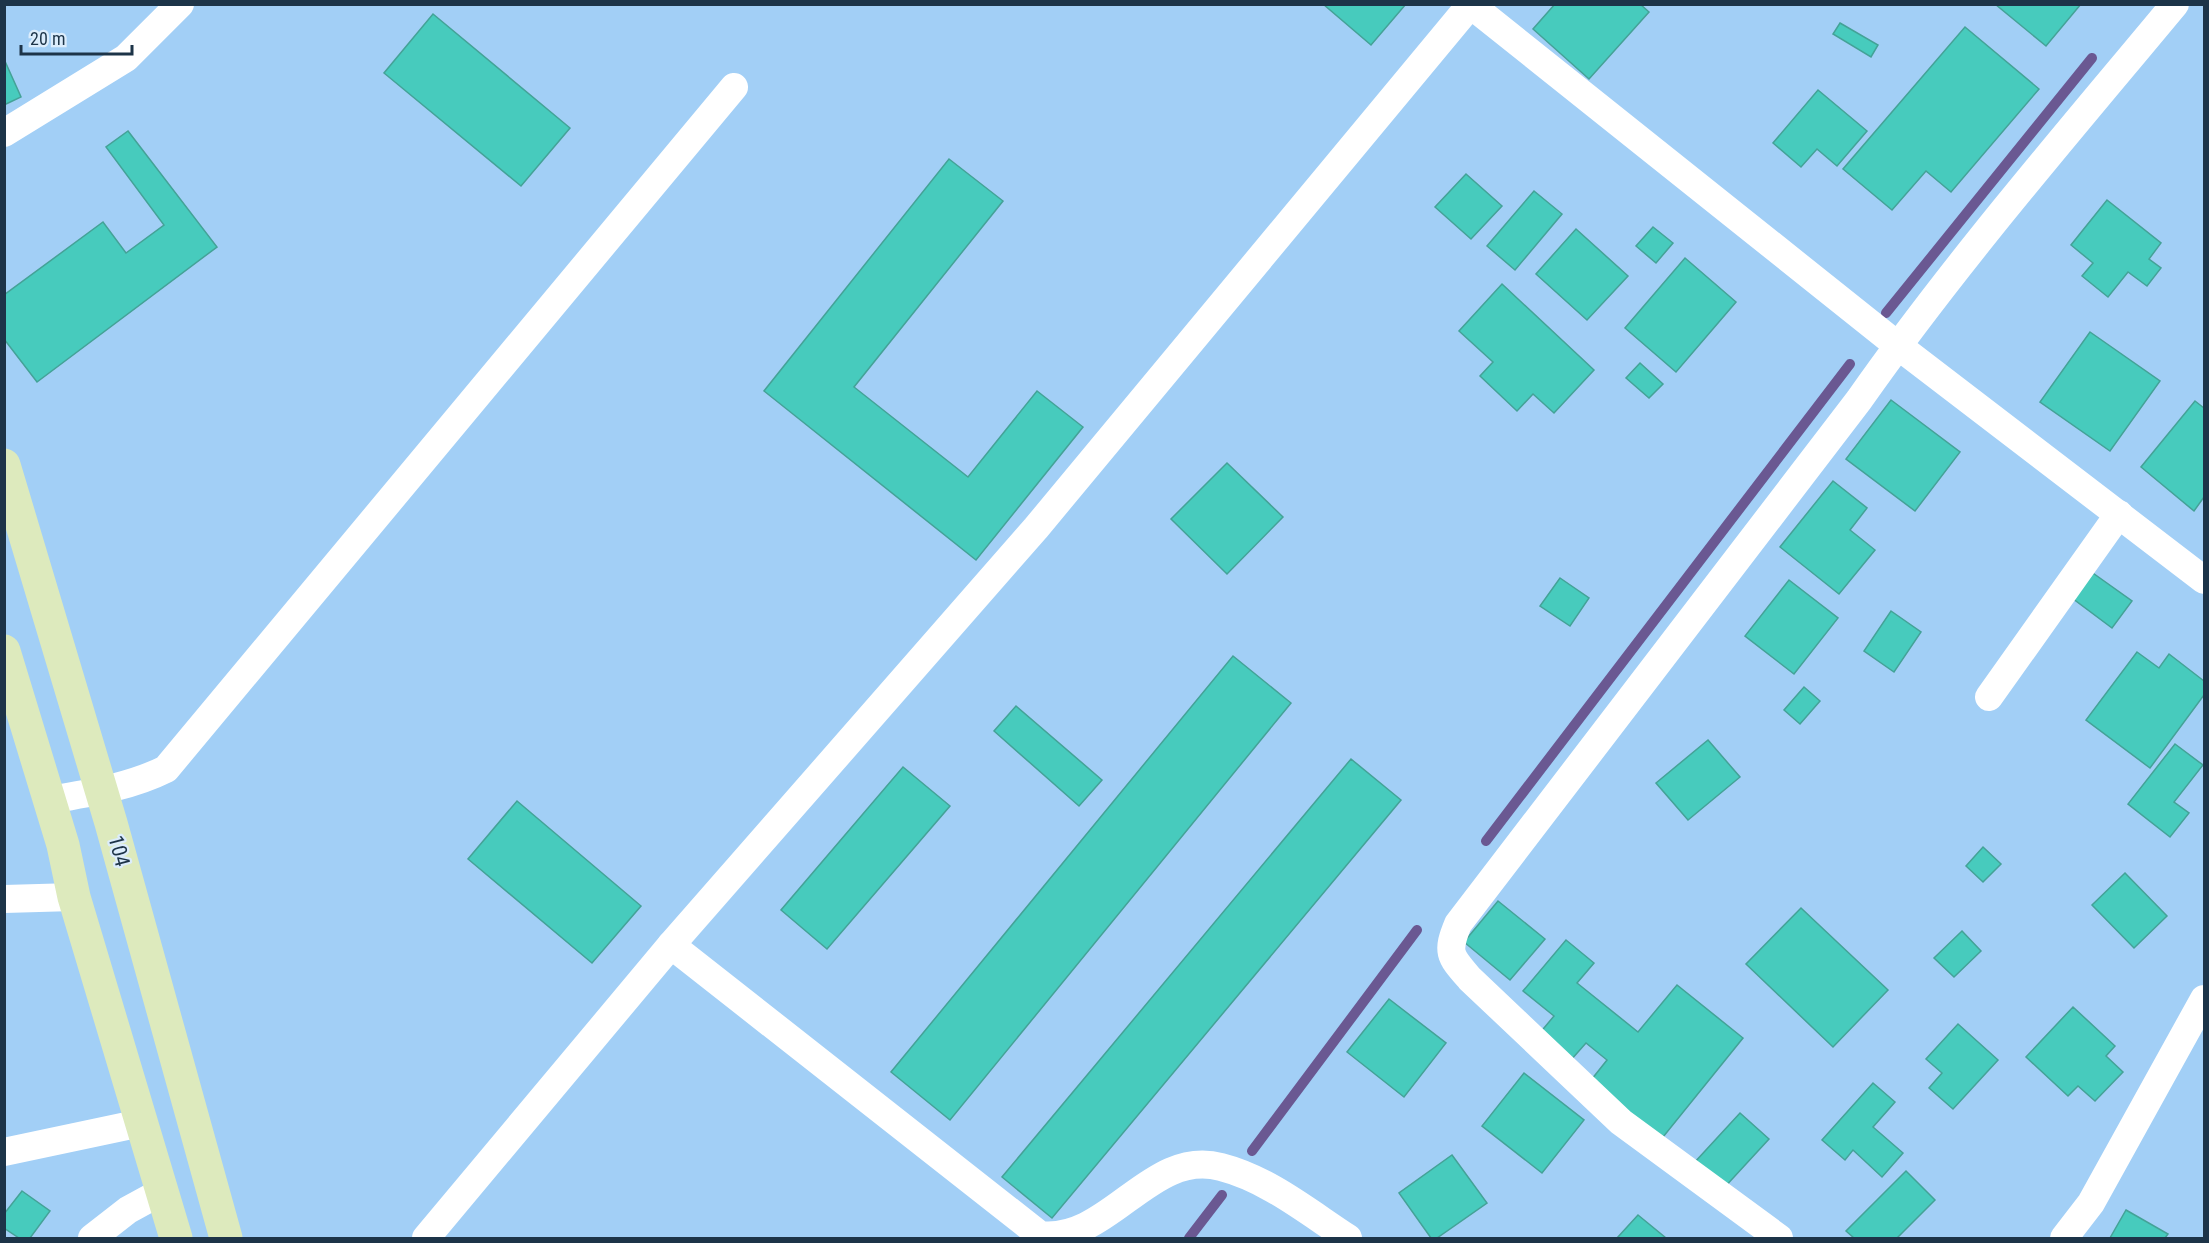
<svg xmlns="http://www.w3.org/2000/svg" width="2209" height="1243" font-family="'Roboto Condensed',sans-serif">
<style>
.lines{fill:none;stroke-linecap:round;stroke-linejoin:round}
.stream{stroke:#6a5892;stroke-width:10}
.building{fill:#47cbbd;stroke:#44a297;stroke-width:1.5}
.street{stroke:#fff;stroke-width:28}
.secondary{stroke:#ddeabd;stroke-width:33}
.labels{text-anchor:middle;stroke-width:4.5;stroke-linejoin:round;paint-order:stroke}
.street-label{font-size:21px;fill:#1d3448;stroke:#dcedfc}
</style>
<rect width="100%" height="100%" fill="#a2cff6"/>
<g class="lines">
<g class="stream">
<polyline points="1886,313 2092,58"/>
<polyline points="1486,841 1850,364"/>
<polyline points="1252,1151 1417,930"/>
<polyline points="1189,1238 1222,1195"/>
</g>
</g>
<g class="building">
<polygon points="1323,4 1406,4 1371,45"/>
<polygon points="1555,4 1640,4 1649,12 1589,79 1533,29"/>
<polygon points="1995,4 2081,4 2046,46"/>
<polygon points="433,14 570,128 521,186 384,73"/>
<polygon points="1840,23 1878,45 1871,57 1833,34"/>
<polygon points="1965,27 2039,89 1951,192 1926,171 1892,210 1843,169"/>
<polygon points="4,59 21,97 4,105"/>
<polygon points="1818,90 1867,131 1837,166 1817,149 1801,167 1773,143"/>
<polygon points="128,131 217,247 37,382 4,339 4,295 103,222 126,253 164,225 106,147"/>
<polygon points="949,159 1003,201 854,387 968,477 1037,391 1083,427 976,560 764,391"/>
<polygon points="1466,174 1502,206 1471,239 1435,207"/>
<polygon points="1534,191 1562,214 1515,270 1487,246"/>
<polygon points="2107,200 2161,243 2149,259 2161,268 2147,286 2128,272 2108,297 2082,276 2093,263 2071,245"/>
<polygon points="1653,227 1673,243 1656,263 1636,246"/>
<polygon points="1576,229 1628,276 1587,320 1536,274"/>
<polygon points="1685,258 1736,302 1676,372 1625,328"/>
<polygon points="1502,284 1594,370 1554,413 1533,394 1517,411 1480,376 1493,362 1459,331"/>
<polygon points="2090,332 2160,381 2110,451 2040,402"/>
<polygon points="1640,363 1663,384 1649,398 1626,378"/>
<polygon points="1891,400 1960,452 1915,511 1846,459"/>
<polygon points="2195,401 2204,408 2204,497 2194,511 2141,467"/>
<polygon points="1227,463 1283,517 1227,574 1171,519"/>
<polygon points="1833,481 1867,508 1850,530 1875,550 1839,594 1780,547"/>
<polygon points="2083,566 2132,601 2112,628 2064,592"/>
<polygon points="1560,578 1589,598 1570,626 1540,606"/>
<polygon points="1789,580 1838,618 1794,674 1745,636"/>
<polygon points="1891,611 1921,632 1894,672 1864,651"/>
<polygon points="2137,652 2159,668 2169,654 2204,681 2204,695 2150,768 2086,720"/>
<polygon points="1233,656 1291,703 950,1120 891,1072"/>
<polygon points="1804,687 1820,701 1800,724 1784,710"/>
<polygon points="1016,706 1102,780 1079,806 994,731"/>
<polygon points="1708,740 1740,777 1688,820 1656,783"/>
<polygon points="2175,744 2203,765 2174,802 2189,813 2170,837 2128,804"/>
<polygon points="1351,759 1401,800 1052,1218 1002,1177"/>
<polygon points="903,767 950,806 827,949 781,910"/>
<polygon points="517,801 641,906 592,963 468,859"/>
<polygon points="1983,847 2001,864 1983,882 1966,866"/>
<polygon points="2125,873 2167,916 2134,948 2092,905"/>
<polygon points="1498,901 1545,939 1510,980 1464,942"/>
<polygon points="1801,908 1888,990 1833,1047 1746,964"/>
<polygon points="1962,931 1981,951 1954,977 1934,958"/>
<polygon points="1566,940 1594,963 1577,983 1638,1032 1677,985 1743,1038 1659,1142 1588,1084 1607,1060 1586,1043 1571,1060 1539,1034 1554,1016 1523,991"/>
<polygon points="1389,999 1446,1043 1404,1097 1347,1052"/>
<polygon points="2073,1007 2115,1046 2106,1056 2123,1072 2095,1101 2078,1086 2068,1096 2026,1057"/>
<polygon points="1958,1024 1998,1060 1953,1109 1929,1088 1942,1073 1926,1059"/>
<polygon points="1524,1073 1584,1120 1542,1173 1482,1126"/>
<polygon points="1873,1083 1895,1102 1873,1127 1903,1153 1882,1177 1853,1150 1845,1160 1822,1140"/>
<polygon points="1740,1113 1769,1139 1723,1189 1694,1163"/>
<polygon points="1452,1155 1487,1203 1437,1238 1431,1238 1399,1193"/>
<polygon points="1906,1171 1935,1200 1897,1238 1854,1238 1846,1231"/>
<polygon points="22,1191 50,1211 30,1238 19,1238 4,1228 4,1214"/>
<polygon points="2126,1210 2168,1234 2165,1238 2110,1238"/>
<polygon points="1638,1215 1666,1238 1617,1238"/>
</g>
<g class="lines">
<g class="street">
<polyline points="1471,5 1897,345 2204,580"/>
<polyline points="4,133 126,58 180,4"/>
<polyline points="1989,697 2119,514"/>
<path d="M50 800C89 793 130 787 166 769L734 87"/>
<polyline points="4,899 74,897"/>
<path d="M671 945 1040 1235C1110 1243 1150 1148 1221 1167 1268 1179 1308 1212 1348 1238"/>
<polyline points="4,1152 141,1123"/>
<polyline points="92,1238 128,1210 161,1192"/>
<polyline points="426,1238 671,945 1036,528 1471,4"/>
<path d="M1779 1238 1621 1122 1470 979C1450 956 1446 953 1458 924L1859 400C1956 262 2067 134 2175 4"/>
<polyline points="2064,1238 2091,1203 2204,999"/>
</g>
<g class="secondary">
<polyline points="4,465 111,823 226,1238"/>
<polyline points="4,651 63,845 74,897 176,1238"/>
</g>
</g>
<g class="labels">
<g class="street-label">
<text transform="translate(119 851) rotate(75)" y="7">104</text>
</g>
</g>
<rect width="2209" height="1243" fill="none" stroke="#1d3448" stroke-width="12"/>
<path d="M21 45v9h111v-9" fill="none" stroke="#1d3448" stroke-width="3"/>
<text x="30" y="45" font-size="18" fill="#1d3448" stroke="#dcedfc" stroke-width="4.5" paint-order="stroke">20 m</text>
</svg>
